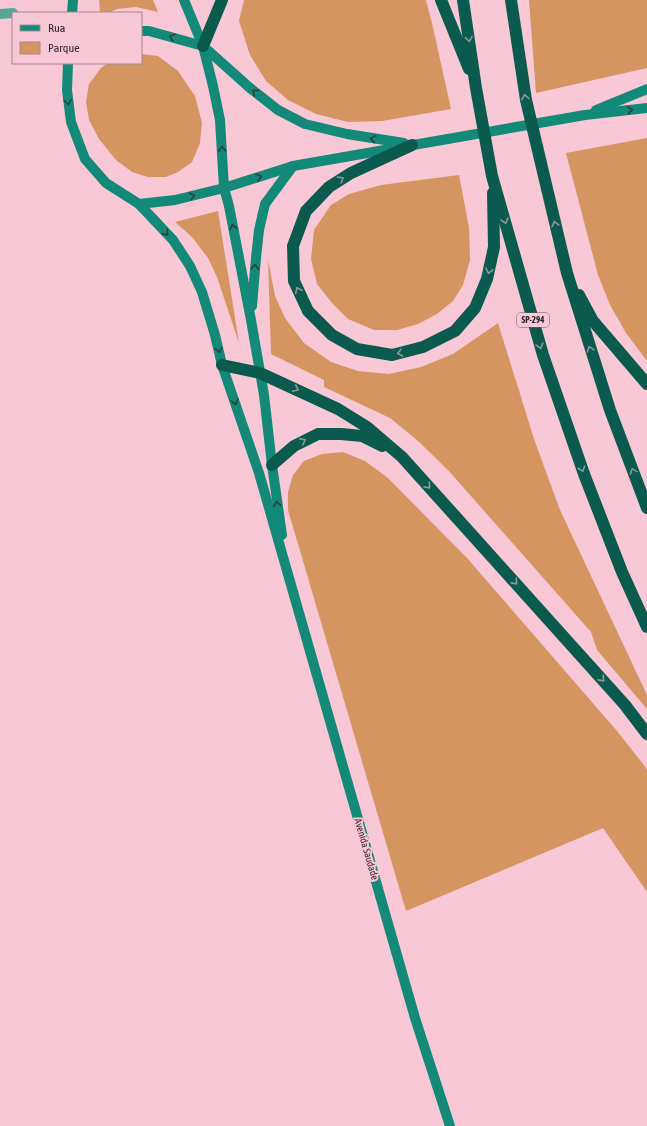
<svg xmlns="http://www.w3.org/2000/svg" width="647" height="1126" font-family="'Asap Condensed',sans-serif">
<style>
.green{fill:#d49561}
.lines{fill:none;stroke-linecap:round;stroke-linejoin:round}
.street{stroke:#57a797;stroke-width:10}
.secondary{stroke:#138978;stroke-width:10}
.highway{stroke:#0b5a4e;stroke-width:12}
.oneway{stroke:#2c3d3d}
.oneway2{stroke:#8d9699}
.labels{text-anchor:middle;stroke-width:4;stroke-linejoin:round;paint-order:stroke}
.shield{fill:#f8c8d6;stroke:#70555d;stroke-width:1}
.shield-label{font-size:9px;font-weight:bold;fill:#352429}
.street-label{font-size:10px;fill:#352429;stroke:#f8c8d6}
</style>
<rect width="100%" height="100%" fill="#f8c8d6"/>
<g class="green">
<polygon points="99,0 153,0 158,12 136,7 117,9 108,13 100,13"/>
<polygon points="244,0 426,0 432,23 451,109 382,121 348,122 316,114 288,100 266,81 250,55 239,21"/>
<polygon points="529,0 647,0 647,68 536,93"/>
<polygon points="141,54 158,56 178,71 195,96 202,123 200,143 192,162 178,172 166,177 148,177 132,172 116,160 99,139 89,120 86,102 89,84 101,68 108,63 141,63"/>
<polygon points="647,138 647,361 626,333 610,305 598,275 566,153"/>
<polygon points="459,175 469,228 470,260 463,285 453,301 437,314 418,324 397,330 374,330 348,319 332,303 317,284 311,259 314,230 331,205 349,194 381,185"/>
<polygon points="218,211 239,343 217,277 208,258 192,237 175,222"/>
<polygon points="268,260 275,296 285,318 304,343 331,362 358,371 389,374 421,367 453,354 498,323 534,439 560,510 647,695 647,709 597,650 591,632 448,470 417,440 390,418 324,387 324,380 271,354"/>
<polygon points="343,452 365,461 388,478 467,558 617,731 647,769 647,892 603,828 406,911 288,510 288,492 293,475 304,461 322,454"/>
</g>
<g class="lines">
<polyline class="street" points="0,14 13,13"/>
<g class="secondary">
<polyline points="184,0 203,46 213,86 220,120 224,188 229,206 251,320 264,395 272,465 282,535"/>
<polyline points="72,13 73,0"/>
<polyline points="141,31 149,31 203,46 250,88 278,110 305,124 347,134 404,143"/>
<polyline points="68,63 67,90 71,122 85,159 106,183 139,204 173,240 190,266 202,292 215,335 222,365 259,473 415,1018 450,1126"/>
<polyline points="596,110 647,89"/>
<polyline points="139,204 175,200 224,188 293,166 585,115 647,108"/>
<polyline points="252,306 256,258 259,230 265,204 293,166"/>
</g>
<g class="highway">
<polyline points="441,0 469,69"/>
<polyline points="463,0 476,88 492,176 543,355 584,474 622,572 647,627"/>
<polyline points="511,0 526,100 567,273 610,410 647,508"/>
<polyline points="203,46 222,0"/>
<polyline points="412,145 351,173 329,187 306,211 293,246 294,281 308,311 332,335 357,349 392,355 423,347 455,331 475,308 487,279 494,247 493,193"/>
<polyline points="579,295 593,321 647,384"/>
<polyline points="222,365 260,373 338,409 367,427 402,457 625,705 647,734"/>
<polyline points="272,465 294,446 318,434 341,434 362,436 382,446"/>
</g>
</g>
<defs><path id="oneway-chevron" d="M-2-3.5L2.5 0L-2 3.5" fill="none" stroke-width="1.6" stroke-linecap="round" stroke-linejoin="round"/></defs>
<g class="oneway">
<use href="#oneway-chevron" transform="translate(172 37) rotate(-164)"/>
<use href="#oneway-chevron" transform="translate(255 92) rotate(-141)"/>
<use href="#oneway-chevron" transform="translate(68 102) rotate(83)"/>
<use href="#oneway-chevron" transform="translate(630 110) rotate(-7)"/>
<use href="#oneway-chevron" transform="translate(373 139) rotate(-171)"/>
<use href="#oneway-chevron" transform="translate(222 149) rotate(-93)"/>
<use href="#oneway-chevron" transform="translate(259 177) rotate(-17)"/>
<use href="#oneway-chevron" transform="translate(192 196) rotate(-14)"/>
<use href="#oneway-chevron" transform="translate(233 227) rotate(-101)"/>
<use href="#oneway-chevron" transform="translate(166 233) rotate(47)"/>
<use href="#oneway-chevron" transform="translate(255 267) rotate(-86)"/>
<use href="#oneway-chevron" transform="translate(219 350) rotate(76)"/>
<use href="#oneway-chevron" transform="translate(235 402) rotate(72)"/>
<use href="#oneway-chevron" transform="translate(277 504) rotate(-98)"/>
</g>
<g class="oneway2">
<use href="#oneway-chevron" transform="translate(469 39) rotate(81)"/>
<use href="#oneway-chevron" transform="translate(525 97) rotate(-100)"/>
<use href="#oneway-chevron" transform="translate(341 179) rotate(-32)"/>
<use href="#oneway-chevron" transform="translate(505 221) rotate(74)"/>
<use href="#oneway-chevron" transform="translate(555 224) rotate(-103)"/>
<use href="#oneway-chevron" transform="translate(489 271) rotate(102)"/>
<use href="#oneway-chevron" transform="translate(298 290) rotate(-116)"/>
<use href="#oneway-chevron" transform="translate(540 346) rotate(74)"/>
<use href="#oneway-chevron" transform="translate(590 349) rotate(-108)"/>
<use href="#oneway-chevron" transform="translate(400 353) rotate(166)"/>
<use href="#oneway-chevron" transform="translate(296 389) rotate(25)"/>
<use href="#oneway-chevron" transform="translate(303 441) rotate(-26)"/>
<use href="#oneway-chevron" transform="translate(582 469) rotate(71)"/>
<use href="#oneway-chevron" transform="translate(633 471) rotate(-111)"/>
<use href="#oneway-chevron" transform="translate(428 486) rotate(48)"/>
<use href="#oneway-chevron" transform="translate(515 582) rotate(48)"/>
<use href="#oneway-chevron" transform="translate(602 679) rotate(48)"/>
</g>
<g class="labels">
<rect class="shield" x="517" y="313" width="32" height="14" rx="3"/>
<g class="shield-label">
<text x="533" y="323">SP-294</text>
</g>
<g class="street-label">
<text transform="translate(367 849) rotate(74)" y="4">Avenida Saudade</text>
</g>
</g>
<rect x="12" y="12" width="130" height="52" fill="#f8c8d6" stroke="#aa8691"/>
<rect x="20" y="25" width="20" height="6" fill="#138978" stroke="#aa8691"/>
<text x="48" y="32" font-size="12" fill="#352429">Rua</text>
<rect x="20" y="42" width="20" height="12" fill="#d49561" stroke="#aa8691"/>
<text x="48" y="52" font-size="12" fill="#352429">Parque</text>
</svg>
